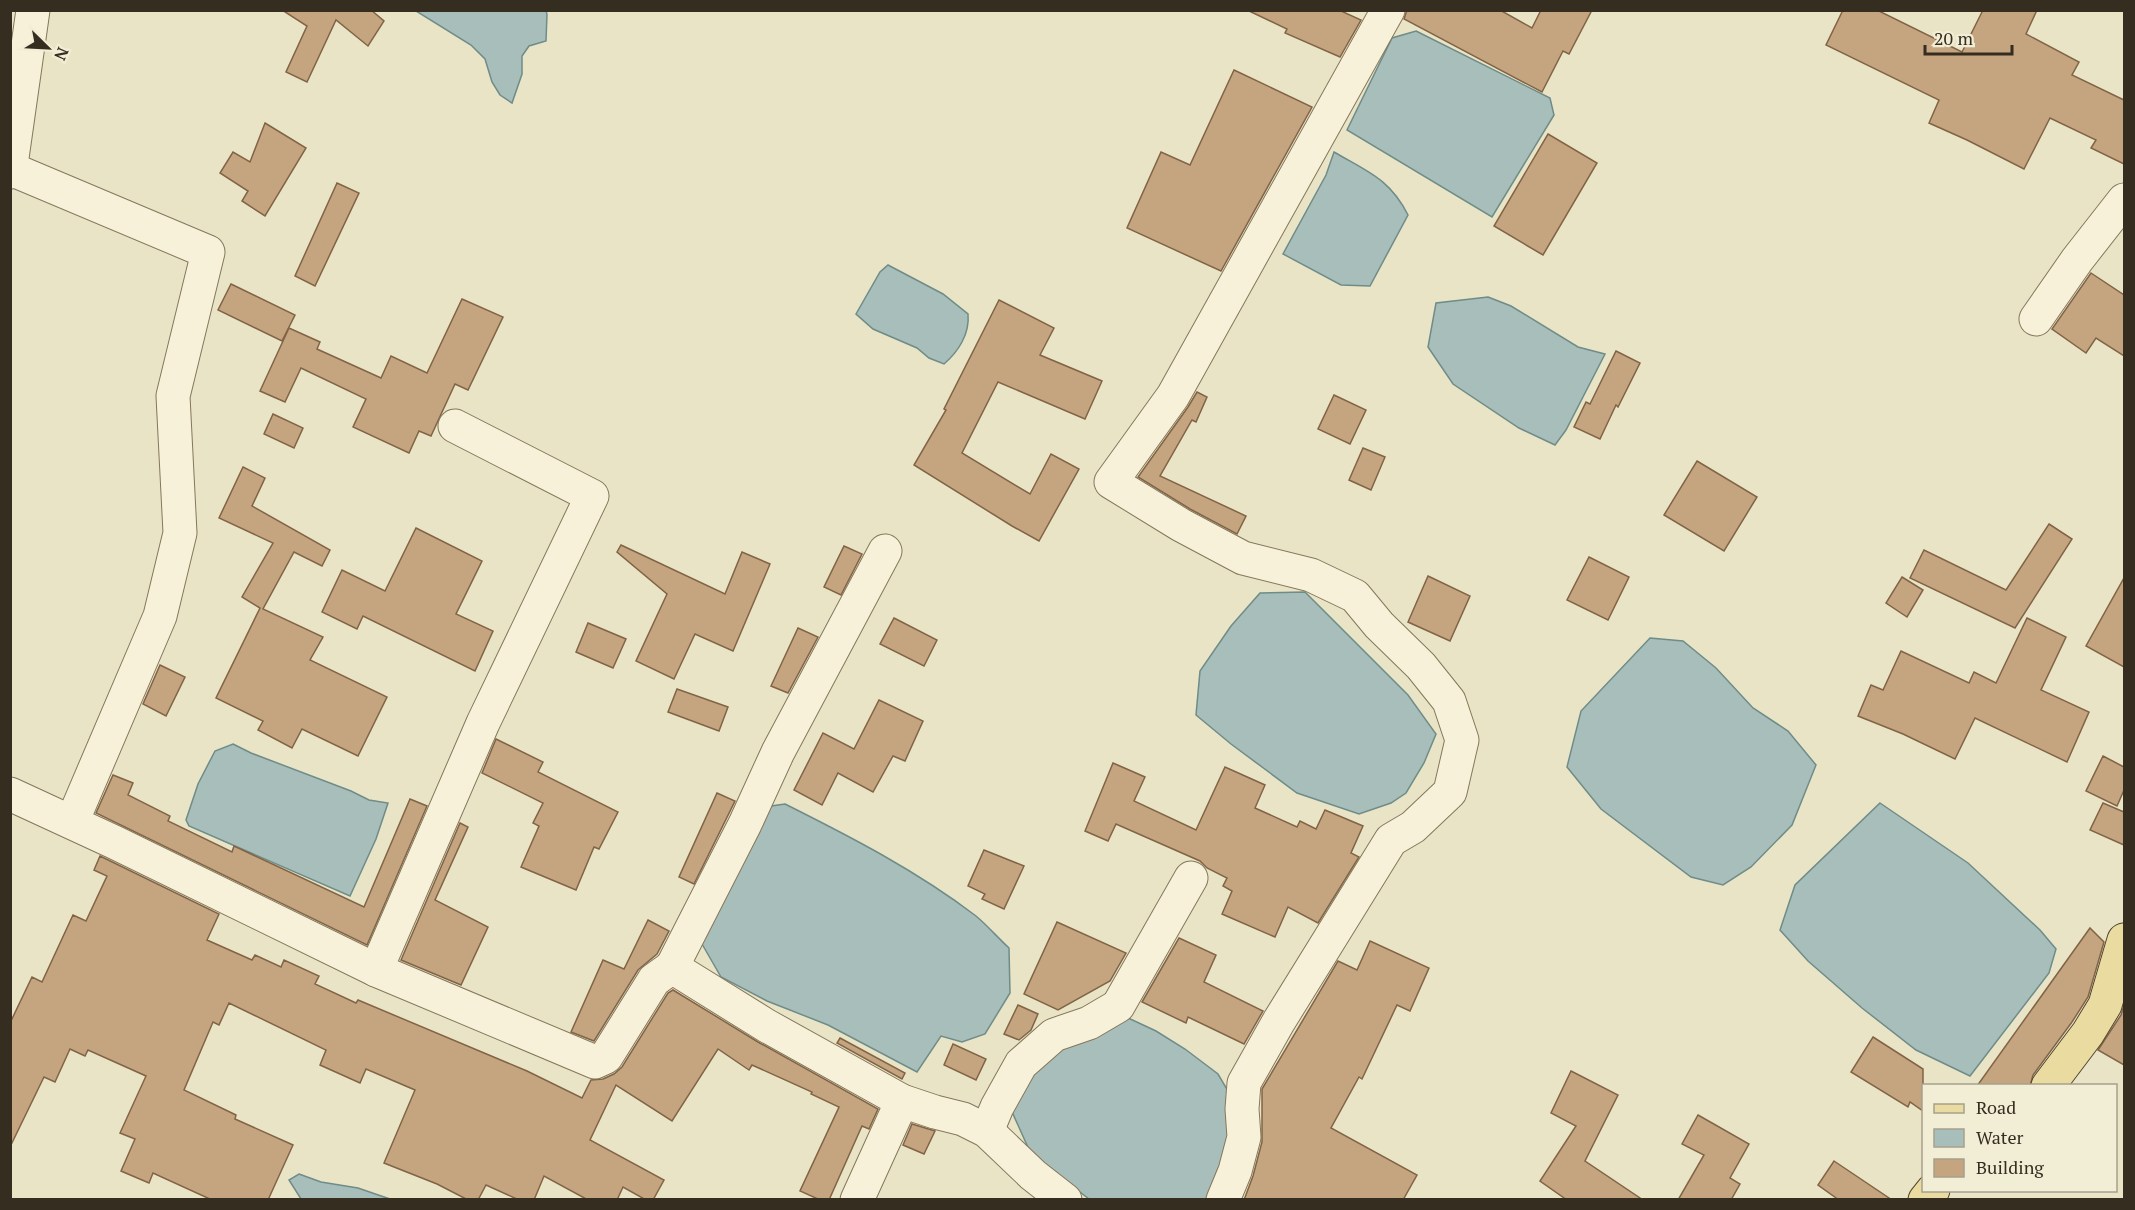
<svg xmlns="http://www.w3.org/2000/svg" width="2135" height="1210" font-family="'PT Serif',serif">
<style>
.water{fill:#a7beba;stroke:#6f8c88;stroke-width:1.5}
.building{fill:#c5a57f;stroke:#816445;stroke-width:1.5}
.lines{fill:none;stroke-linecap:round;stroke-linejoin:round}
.minor-casing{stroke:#84775d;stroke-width:35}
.major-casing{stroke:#524531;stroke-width:35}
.minor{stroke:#f6f1d8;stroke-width:33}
.major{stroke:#eadca1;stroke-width:33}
</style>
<rect width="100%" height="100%" fill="#eae4c6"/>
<g class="water">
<polygon points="416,11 546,11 547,14 546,41 529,46 522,56 522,74 512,103 500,95 492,82 485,59 471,45"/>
<polygon points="1416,31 1550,98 1554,115 1492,217 1347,130 1392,38"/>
<path d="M1334 152C1368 172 1390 179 1408 215L1370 286 1341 285 1283 254 1326 175Z"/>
<path d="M888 265 943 294 968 314C970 334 958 352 944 364L929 358 917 348 873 329 856 314 880 272Z"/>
<polygon points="1488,297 1511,306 1578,347 1605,354 1566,430 1555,445 1519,428 1453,384 1428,347 1436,303"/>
<polygon points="1305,592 1408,695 1436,734 1424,763 1406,793 1391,803 1359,814 1297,793 1231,744 1196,715 1200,671 1231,626 1260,593"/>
<polygon points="1650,638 1683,641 1716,668 1753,708 1788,731 1816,765 1792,825 1751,867 1723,885 1691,877 1601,809 1567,767 1581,711"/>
<polygon points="233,744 251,753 351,791 369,800 388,803 376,839 350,896 189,826 186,820 198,784 215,751"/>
<polygon points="1880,803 1968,863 2040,930 2056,949 2049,973 1970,1076 1916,1050 1862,1008 1808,961 1780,930 1795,885"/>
<path d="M785 804C851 837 917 871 976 916 988 926 998 938 1009 948L1010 993 985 1034 962 1042 941 1036 917 1072 828 1025 767 1001 721 977 702 944 717 891 771 806Z"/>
<polygon points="1124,1016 1156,1031 1185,1049 1218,1074 1231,1096 1236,1129 1215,1199 1089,1199 1031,1154 1008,1103 1026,1071 1082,1026"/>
<polygon points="299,1174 321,1182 358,1188 390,1199 301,1199 289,1180"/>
</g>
<g class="building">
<polygon points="282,10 371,10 384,21 368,46 336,20 307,82 286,72 307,26"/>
<polygon points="1247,10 1339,10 1361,20 1340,57 1285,33 1287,29"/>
<polygon points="1407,10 1500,10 1532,28 1541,10 1592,10 1569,54 1563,51 1542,92 1404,19"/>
<polygon points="1843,10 1877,10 1962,52 1983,10 2037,10 2026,34 2079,62 2072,75 2124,100 2124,164 2091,148 2096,140 2050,118 2024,169 1967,140 1929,123 1939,100 1826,45"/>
<polygon points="1234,70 1312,107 1221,271 1127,228 1161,152 1190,165"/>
<polygon points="265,123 306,148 265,216 242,201 248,191 220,173 233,152 250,162"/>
<polygon points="1548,134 1597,163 1543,255 1494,226"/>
<polygon points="337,183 359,193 315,286 295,276"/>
<polygon points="2091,273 2124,295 2124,356 2096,338 2086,353 2052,329"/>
<polygon points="231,284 295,315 282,341 218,310"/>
<polygon points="462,299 503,317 468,390 455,384 431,436 419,431 409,453 353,427 366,399 301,368 285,402 260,391 289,328 320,342 317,349 381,378 391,356 427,373"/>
<polygon points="999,300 1054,328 1040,355 1102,381 1085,419 998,382 962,453 1030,494 1051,454 1079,469 1039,541 1012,526 914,465 946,410 944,409"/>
<polygon points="1616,351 1640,363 1618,407 1616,405 1600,439 1574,427 1586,402 1590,404"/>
<polygon points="1197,392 1207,397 1196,422 1192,420 1160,476 1246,516 1237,534 1190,509 1138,477 1188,407"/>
<polygon points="1334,395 1366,410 1350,444 1318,429"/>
<polygon points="273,414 303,428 294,448 264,434"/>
<polygon points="1363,448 1385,457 1371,490 1349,480"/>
<polygon points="1697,461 1757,497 1724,551 1664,515"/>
<polygon points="243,467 265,478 252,506 330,550 322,566 294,552 263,609 323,637 310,660 387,697 358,756 302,729 292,748 258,730 263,721 216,698 260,608 242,597 273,543 219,518"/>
<polygon points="2049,524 2072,539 2015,628 1910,578 1924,550 2006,590"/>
<polygon points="416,528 482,561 456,614 493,631 475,671 363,616 357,629 322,612 342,570 385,591"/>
<polygon points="621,545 725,594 742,552 770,564 733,651 695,634 674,679 636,661 667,594 617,552"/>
<polygon points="844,546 862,554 841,595 824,587"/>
<polygon points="1589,557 1629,577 1608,620 1567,600"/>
<polygon points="1428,576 1470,596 1450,641 1408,622"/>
<polygon points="1902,577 1923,590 1907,617 1886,603"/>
<polygon points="2124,578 2124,667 2086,646"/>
<polygon points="894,618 937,640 924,666 880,644"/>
<polygon points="2027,618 2066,637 2041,690 2089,712 2067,762 1975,718 1955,759 1903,734 1858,716 1871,685 1883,690 1901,651 1969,683 1974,672 1996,683"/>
<polygon points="588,623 626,639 613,668 576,652"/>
<polygon points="798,628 818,637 788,693 771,686"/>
<polygon points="160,665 185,677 166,716 143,704"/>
<polygon points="677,689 728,707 719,731 668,712"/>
<polygon points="879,700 923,721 905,761 893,756 873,792 838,773 822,805 794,790 823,733 854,749"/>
<polygon points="496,739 543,762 538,772 618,812 599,849 594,847 576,890 521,867 539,826 533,823 543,803 482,773"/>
<polygon points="2103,756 2124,767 2124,790 2117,806 2086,791"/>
<polygon points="1113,763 1145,777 1134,801 1196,830 1225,767 1265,785 1255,808 1297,827 1300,821 1316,829 1325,810 1363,826 1351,853 1359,857 1318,923 1288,907 1275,937 1222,914 1232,891 1223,886 1227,878 1207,868 1200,861 1116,824 1108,841 1085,831"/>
<polygon points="113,775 133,783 128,795 170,816 168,821 232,852 234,846 364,907 410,799 427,806 367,945 96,813"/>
<polygon points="717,793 735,801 694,884 679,877"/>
<polygon points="2103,803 2124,812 2124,845 2090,830"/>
<polygon points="460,823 468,827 435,900 488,927 461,985 401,960"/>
<polygon points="984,850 1024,866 1004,909 982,899 985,894 968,886"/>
<polygon points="100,856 219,914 207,940 252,960 255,955 281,967 284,960 319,976 315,984 356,1003 358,1000 527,1071 582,1098 591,1080 603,1079 614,1074 622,1067 668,993 673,990 758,1042 878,1109 869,1129 862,1126 829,1200 820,1200 800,1191 839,1107 811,1094 812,1092 752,1065 749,1070 718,1049 672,1121 616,1085 590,1140 664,1180 653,1200 646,1200 623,1187 617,1200 588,1200 544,1176 534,1200 519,1200 486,1185 478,1200 468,1200 437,1184 384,1163 415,1090 366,1069 360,1083 320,1065 326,1050 229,1003 219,1025 213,1022 184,1090 236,1115 235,1119 293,1145 268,1200 212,1200 153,1173 149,1183 121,1171 135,1139 120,1133 146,1076 88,1050 85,1056 70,1049 55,1082 44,1077 10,1147 10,1023 32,977 42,982 73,915 86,921 107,876 94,870"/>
<polygon points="648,920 669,931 657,954 638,970 594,1041 571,1032 603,960 624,969"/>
<polygon points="1057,922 1126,953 1110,981 1058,1010 1024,994"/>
<polygon points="2090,928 2104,942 2088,997 2072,1022 2033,1075 2030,1086 1977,1086"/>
<polygon points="1179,938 1216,955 1204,982 1263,1011 1244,1044 1188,1017 1186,1023 1142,1002"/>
<polygon points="1370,941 1429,968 1410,1011 1397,1005 1362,1079 1359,1077 1331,1128 1417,1175 1403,1200 1244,1200 1253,1176 1262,1142 1262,1089 1338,961 1357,970"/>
<polygon points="1018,1005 1038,1014 1031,1030 1019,1040 1004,1034"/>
<polygon points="2124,1005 2124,1065 2098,1050 2121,1015"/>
<polygon points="1873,1037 1923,1069 1923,1111 1910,1102 1908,1107 1851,1072"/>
<polygon points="840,1038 905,1073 902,1079 837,1043"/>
<polygon points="953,1044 986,1059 976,1080 944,1065"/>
<polygon points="1571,1071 1618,1095 1585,1161 1643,1200 1567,1200 1540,1181 1576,1126 1551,1113"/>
<polygon points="1698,1115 1749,1144 1730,1178 1740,1184 1731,1200 1678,1200 1704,1155 1682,1144"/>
<polygon points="912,1124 935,1131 924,1154 903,1145"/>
<polygon points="1834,1161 1892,1200 1839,1200 1818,1185"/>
</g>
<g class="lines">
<defs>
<g id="minor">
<polyline points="11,169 208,252 173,396 180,533 160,616 72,822"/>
<polyline points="10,172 33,10"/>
<polyline points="2036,319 2077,260 2124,200"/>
<polyline points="10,794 114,842 376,970 595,1062 606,1057 654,980 672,967 767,1026 902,1101 935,1112 963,1119 987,1131 1033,1175 1065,1200"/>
<polyline points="672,967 745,824 778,752 885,551"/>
<polyline points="376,970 483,723 592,496 455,426"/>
<polyline points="987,1131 997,1107 1021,1064 1054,1035 1089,1023 1118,1006 1191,878"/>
<polyline points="857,1200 902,1101"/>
<polyline points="1223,1200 1235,1171 1244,1137 1242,1109 1244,1083 1279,1021 1391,840 1413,827 1450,792 1462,740 1449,701 1421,666 1379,625 1355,596 1311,575 1243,558 1181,525 1111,482 1173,396 1388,10"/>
</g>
<g id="major">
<polyline points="2048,1086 2088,1033 2105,1005 2124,940"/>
<polyline points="1925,1200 1933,1190"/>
</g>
</defs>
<use href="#minor" class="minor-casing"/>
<use href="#major" class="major-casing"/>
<use href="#minor" class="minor"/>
<use href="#major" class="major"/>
</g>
<rect width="2135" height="1210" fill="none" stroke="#352d20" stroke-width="24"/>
<rect x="1922" y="1084" width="195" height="108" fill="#f2edd5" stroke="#a6a08d" stroke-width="1.5"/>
<rect x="1934" y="1104" width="30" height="9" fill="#eadca1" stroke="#a6a08d" stroke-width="1.5"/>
<text x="1976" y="1114" font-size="18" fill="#352d20">Road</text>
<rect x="1934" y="1129" width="30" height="18" fill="#a7beba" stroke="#a6a08d" stroke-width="1.5"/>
<text x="1976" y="1144" font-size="18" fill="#352d20">Water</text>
<rect x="1934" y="1159" width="30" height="18" fill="#c5a57f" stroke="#a6a08d" stroke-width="1.5"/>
<text x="1976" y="1174" font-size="18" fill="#352d20">Building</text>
<g transform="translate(48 48) rotate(114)" stroke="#f2edd5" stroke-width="4.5" paint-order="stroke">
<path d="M0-4.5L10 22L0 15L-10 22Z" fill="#352d20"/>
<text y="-9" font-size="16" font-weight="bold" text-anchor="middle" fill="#352d20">N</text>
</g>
<path d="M1925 45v9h87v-9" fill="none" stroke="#352d20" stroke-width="3"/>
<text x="1934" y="45" font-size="18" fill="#352d20" stroke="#f2edd5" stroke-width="4.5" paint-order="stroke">20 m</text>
</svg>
